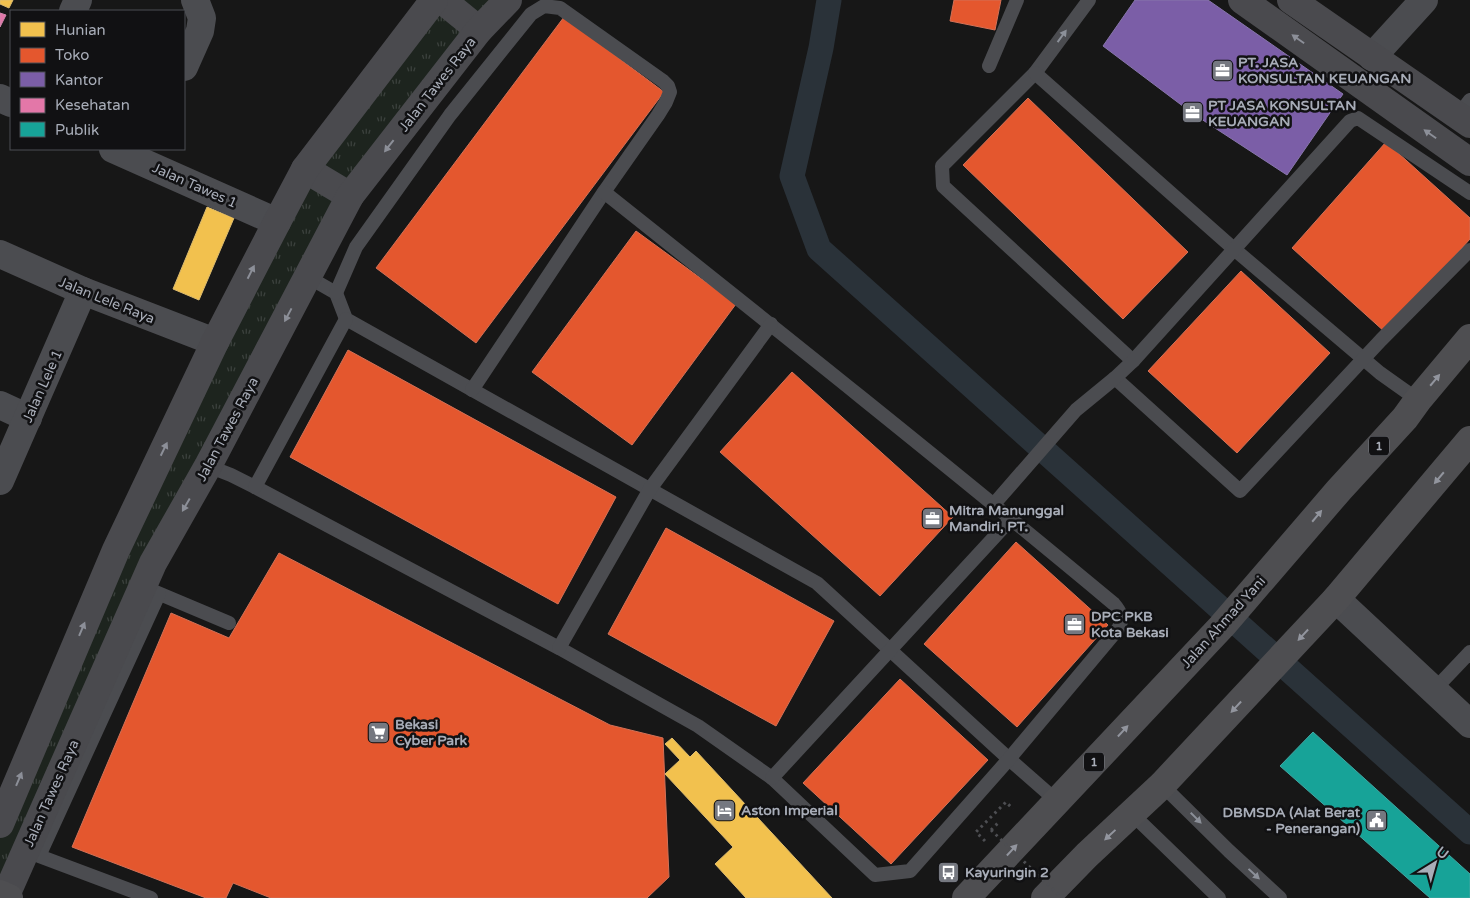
<svg xmlns="http://www.w3.org/2000/svg" width="1470" height="898" font-family="'Varela Round',sans-serif">
<style>
.grass{fill:url(#grass-tufts)}
.homes{fill:#f2c14e;stroke:#dcbb6e}
.shops{fill:#e4572e;stroke:#d27157}
.offices{fill:#7b5ea7;stroke:#8876ac}
.health{fill:#e377a8;stroke:#d187ad}
.public{fill:#17a398;stroke:#42a6a2}
.lines{fill:none;stroke-linecap:round;stroke-linejoin:round}
.canal{stroke:#2a3239;stroke-width:25}
.path{stroke:#4d4e52;stroke-width:3;stroke-dasharray:2.5 4;stroke-linecap:butt}
.lane{stroke:#4b4c50;stroke-width:14}
.street{stroke:#4b4c50;stroke-width:28}
.secondary{stroke:#4a4a4e;stroke-width:28}
.highway{stroke:#4e4e51;stroke-width:28}
.path-bridge{stroke:#4d4e52;stroke-width:3;stroke-dasharray:2.5 4;stroke-linecap:butt}
.oneway{fill:#8c9099}
.oneway2{fill:#8c8f98}
.oneway3{fill:#92959e}
.labels{text-anchor:middle;stroke-width:5;stroke-linejoin:round;paint-order:stroke}
.shield{fill:#111113;stroke:#7b7e86;stroke-width:1}
.shield-label{font-size:12px;font-weight:bold;fill:#a8adb8}
.poi-label{font-size:14px;font-weight:bold;fill:#a8adb8;stroke:#111113;text-anchor:start}
.street-label{font-size:14px;fill:#a8adb8;stroke:#111113}
</style>
<defs>
<pattern id="grass-tufts" width="24" height="20" patternUnits="userSpaceOnUse" patternTransform="scale(1.25)"><rect width="24" height="20" fill="#1d241e"/><path d="M3 7l-1-3M5 7V3M7 7l1-3M15 17l-1-3M17 17v-4M19 17l1-3" fill="none" stroke="#3b413d"/></pattern>
</defs>
<rect width="100%" height="100%" fill="#171717"/>
<polygon class="grass" points="434,0 508,0 350,196 0,890 0,824 277,222"/>
<g class="homes">
<polygon points="0,0 13,0 9,8 0,4"/>
<polygon points="207,207 234,218 199,300 173,289"/>
<polygon points="672,738 690,757 696,751 832,898 746,898 715,864 733,847 665,774 680,760 665,744"/>
</g>
<g class="shops">
<polygon points="954,0 1001,0 995,30 950,21"/>
<polygon points="564,17 664,92 476,343 376,268"/>
<polygon points="1028,98 1188,252 1123,319 963,165"/>
<polygon points="1386,142 1470,218 1470,239 1386,333 1292,248"/>
<polygon points="636,231 736,304 632,445 532,372"/>
<polygon points="1241,271 1330,353 1237,453 1148,371"/>
<polygon points="348,350 616,497 558,604 290,457"/>
<polygon points="792,372 953,517 880,596 720,452"/>
<polygon points="666,528 834,621 776,726 608,634"/>
<polygon points="1016,542 1108,625 1017,727 924,644"/>
<polygon points="279,553 610,725 663,738 669,877 647,898 271,898 233,883 226,898 206,898 72,847 171,613 229,638"/>
<polygon points="900,679 988,760 891,864 803,783"/>
</g>
<polygon class="offices" points="1135,0 1208,0 1343,94 1287,175 1192,113 1103,46"/>
<polygon class="health" points="0,13 6,15 0,27"/>
<polygon class="public" points="1313,732 1470,874 1470,898 1430,898 1280,766"/>
<g class="lines">
<polyline class="canal" points="829,0 821,48 792,176 819,249 1470,832"/>
<g class="path">
<polyline points="991,830 999,822"/>
<polyline points="985,841 976,832 1006,802 1013,809"/>
</g>
<g class="lane">
<polyline points="1089,0 1035,73 942,166 943,186 1133,361"/>
<polyline points="989,66 1017,0"/>
<polyline points="1035,73 1234,249 1380,373 1418,400"/>
<polyline points="1458,116 1470,100"/>
<polyline points="308,277 336,293 346,319 817,583 1009,759 1058,802"/>
<polyline points="336,293 356,247 450,115 531,14 544,6 560,8 663,81 668,86 670,92 666,102 658,115 604,192 472,390"/>
<polyline points="1115,378 1240,491 1381,340 1470,250"/>
<path d="M208 466 231 475 255 487 559 648 698 726 772 778 875 875 910 871 1009 759 1118 629C1124 619 1121 612 1114 604 946 464 775 328 604 192"/>
<polyline points="255,487 346,319"/>
<polyline points="994,504 1076,410 1115,378 1133,361 1350,121 1358,118 1470,193"/>
<polyline points="153,591 229,623"/>
<polyline points="559,648 650,489 771,324"/>
<polyline points="1434,690 1470,652"/>
<polyline points="772,778 1011,519"/>
<polyline points="1162,785 1229,851 1280,898"/>
<polyline points="1132,814 1219,898"/>
<polyline points="151,898 39,856 159,594"/>
</g>
<g class="street">
<polyline points="73,11 78,0"/>
<polyline points="1372,57 1424,0"/>
<polyline points="184,67 200,31 202,18 195,0"/>
<polyline points="0,98 11,103"/>
<polyline points="113,149 277,222"/>
<polyline points="0,254 83,291 215,342"/>
<polyline points="0,405 28,418"/>
<polyline points="0,481 83,291"/>
<polyline points="1336,599 1470,724"/>
</g>
<g class="secondary">
<polyline points="442,0 479,30"/>
<polyline points="1242,0 1470,162"/>
<polyline points="1291,0 1470,124"/>
<polyline points="305,169 350,196"/>
<polyline points="0,824 116,550 215,342 277,222 305,169 434,0"/>
<polyline points="7,893 153,563 208,466 350,196 479,30 508,0"/>
</g>
<g class="highway">
<polyline points="0,894 9,898"/>
<polyline points="966,898 1222,626 1339,490 1405,418 1418,400 1470,338"/>
<polyline points="1045,898 1087,855 1162,785 1336,599 1470,440"/>
</g>
<polyline class="path-bridge" points="991,830 1062,898"/>
</g>
<defs><path id="oneway-solid" d="M-6-.8H1V-3.2L6.5 0L1 3.2V.8H-6Z" transform="scale(1.25)"/></defs>
<g class="oneway">
<use href="#oneway-solid" transform="translate(1062 36) rotate(-54)"/>
<use href="#oneway-solid" transform="translate(1196 818) rotate(45)"/>
<use href="#oneway-solid" transform="translate(1254 874) rotate(43)"/>
</g>
<g class="oneway2">
<use href="#oneway-solid" transform="translate(1298 39) rotate(-145)"/>
<use href="#oneway-solid" transform="translate(1430 134) rotate(-145)"/>
<use href="#oneway-solid" transform="translate(389 146) rotate(128)"/>
<use href="#oneway-solid" transform="translate(251 272) rotate(-63)"/>
<use href="#oneway-solid" transform="translate(288 315) rotate(118)"/>
<use href="#oneway-solid" transform="translate(164 449) rotate(-64)"/>
<use href="#oneway-solid" transform="translate(186 505) rotate(120)"/>
<use href="#oneway-solid" transform="translate(82 629) rotate(-67)"/>
<use href="#oneway-solid" transform="translate(19 779) rotate(-67)"/>
</g>
<g class="oneway3">
<use href="#oneway-solid" transform="translate(1435 380) rotate(-50)"/>
<use href="#oneway-solid" transform="translate(1439 478) rotate(130)"/>
<use href="#oneway-solid" transform="translate(1317 516) rotate(-50)"/>
<use href="#oneway-solid" transform="translate(1303 635) rotate(133)"/>
<use href="#oneway-solid" transform="translate(1236 707) rotate(133)"/>
<use href="#oneway-solid" transform="translate(1123 731) rotate(-47)"/>
<use href="#oneway-solid" transform="translate(1110 835) rotate(137)"/>
<use href="#oneway-solid" transform="translate(1012 850) rotate(-47)"/>
</g>
<defs>
<symbol id="office-square" viewBox="-11 -11 22 22"><rect x="-9" y="-9" width="18" height="18" rx="4" fill="#757880" stroke="#111113"/><path d="M-6-3h4V-5.5h4V-3h4V5H-6ZM-1-4.5V-3h2v-1.5ZM-6 0V1H6V0Z" fill="#fff"/></symbol>
<symbol id="supermarket-square" viewBox="-11 -11 22 22"><rect x="-9" y="-9" width="18" height="18" rx="4" fill="#757880" stroke="#111113"/><path d="M-6-5.5h2.5l.6 2H6L4.5 2H-2.5L-4.4-4H-6ZM-1.5 3.2a1.3 1.3 0 1 0 .1 0ZM3 3.2a1.3 1.3 0 1 0 .1 0Z" fill="#fff"/></symbol>
<symbol id="hotel-square" viewBox="-11 -11 22 22"><rect x="-9" y="-9" width="18" height="18" rx="4" fill="#757880" stroke="#111113"/><path d="M-6-4.5h1.5V1H6V5H4.5V3h-9V5H-6ZM-4 0a1.8 1.8 0 1 1 3.6 0ZM.5 0V-2.5h3Q6-2.5 6 0Z" fill="#fff"/></symbol>
<symbol id="civic-square" viewBox="-11 -11 22 22"><rect x="-9" y="-9" width="18" height="18" rx="4" fill="#757880" stroke="#111113"/><path d="M-.6-6.5H3V-4.5H.6V-3L4-1V1h2V6H-6V1h2V-1L-.6-3ZM-1.2 2.5V6h2.4V2.5Z" fill="#fff"/></symbol>
<symbol id="bus-square" viewBox="-11 -11 22 22"><rect x="-9" y="-9" width="18" height="18" rx="4" fill="#757880" stroke="#111113"/><path d="M-5-6H5V4H4V6H2V4H-2V6H-4V4H-5ZM-3.5-4V0h7V-4ZM-3.5 1.2v1.5H-2V1.2ZM2 1.2v1.5H3.5V1.2Z" fill="#fff"/></symbol>
</defs>
<g fill-rule="evenodd">
<use href="#office-square" x="1210" y="58" width="25" height="25"/>
<use href="#office-square" x="1180" y="100" width="25" height="25"/>
<use href="#office-square" x="920" y="506" width="25" height="25"/>
<use href="#office-square" x="1062" y="612" width="25" height="25"/>
<use href="#supermarket-square" x="366" y="720" width="25" height="25"/>
<use href="#hotel-square" x="712" y="798" width="25" height="25"/>
<use href="#civic-square" x="1364" y="808" width="25" height="25"/>
<use href="#bus-square" x="936" y="860" width="25" height="25"/>
</g>
<g class="labels">
<g class="shield">
<rect x="1369" y="436.5" width="20" height="19" rx="4"/>
<rect x="1084" y="752.5" width="20" height="19" rx="4"/>
</g>
<g class="shield-label">
<text x="1379" y="450">1</text>
<text x="1094" y="766">1</text>
</g>
<g class="poi-label">
<text x="1238" y="67">PT. JASA<tspan x="1238" dy="16">KONSULTAN KEUANGAN</tspan></text>
<text x="1208" y="110">PT JASA KONSULTAN<tspan x="1208" dy="16">KEUANGAN</tspan></text>
<text x="949" y="515">Mitra Manunggal<tspan x="949" dy="16">Mandiri, PT.</tspan></text>
<text x="1091" y="621">DPC PKB<tspan x="1091" dy="16">Kota Bekasi</tspan></text>
<text x="395" y="729">Bekasi<tspan x="395" dy="16">Cyber Park</tspan></text>
<text x="741" y="815">Aston Imperial</text>
<text x="1360" y="817" text-anchor="end">DBMSDA (Alat Berat<tspan x="1360" dy="16">- Penerangan)</tspan></text>
<text x="965" y="877">Kayuringin 2</text>
</g>
<g class="street-label">
<text transform="translate(437 84) rotate(-52)" y="5">Jalan Tawes Raya</text>
<text transform="translate(195 185) rotate(24)" y="5">Jalan Tawes 1</text>
<text transform="translate(107 300) rotate(22)" y="5">Jalan Lele Raya</text>
<text transform="translate(42 386) rotate(-66)" y="5">Jalan Lele 1</text>
<text transform="translate(227 429) rotate(-62)" y="5">Jalan Tawes Raya</text>
<text transform="translate(1223 622) rotate(-48)" y="5">Jalan Ahmad Yani</text>
<text transform="translate(51 793) rotate(-66)" y="5">Jalan Tawes Raya</text>
</g>
</g>
<rect x="10" y="10" width="175" height="140" fill="#111113" stroke="#4d4f55"/>
<rect x="20" y="22" width="25" height="15" fill="#f2c14e" stroke="#4d4f55"/>
<text x="55" y="35" font-size="15" fill="#a8adb8">Hunian</text>
<rect x="20" y="48" width="25" height="15" fill="#e4572e" stroke="#4d4f55"/>
<text x="55" y="60" font-size="15" fill="#a8adb8">Toko</text>
<rect x="20" y="72" width="25" height="15" fill="#7b5ea7" stroke="#4d4f55"/>
<text x="55" y="85" font-size="15" fill="#a8adb8">Kantor</text>
<rect x="20" y="98" width="25" height="15" fill="#e377a8" stroke="#4d4f55"/>
<text x="55" y="110" font-size="15" fill="#a8adb8">Kesehatan</text>
<rect x="20" y="122" width="25" height="15" fill="#17a398" stroke="#4d4f55"/>
<text x="55" y="135" font-size="15" fill="#a8adb8">Publik</text>
<g transform="translate(1435 863) rotate(37)" stroke="#111113" stroke-width="4" paint-order="stroke">
<path d="M0-4L9 19L0 12L-9 19Z" fill="#a8adb8"/>
<text y="-8" font-size="14" font-weight="bold" text-anchor="middle" fill="#a8adb8">U</text>
</g>
</svg>
